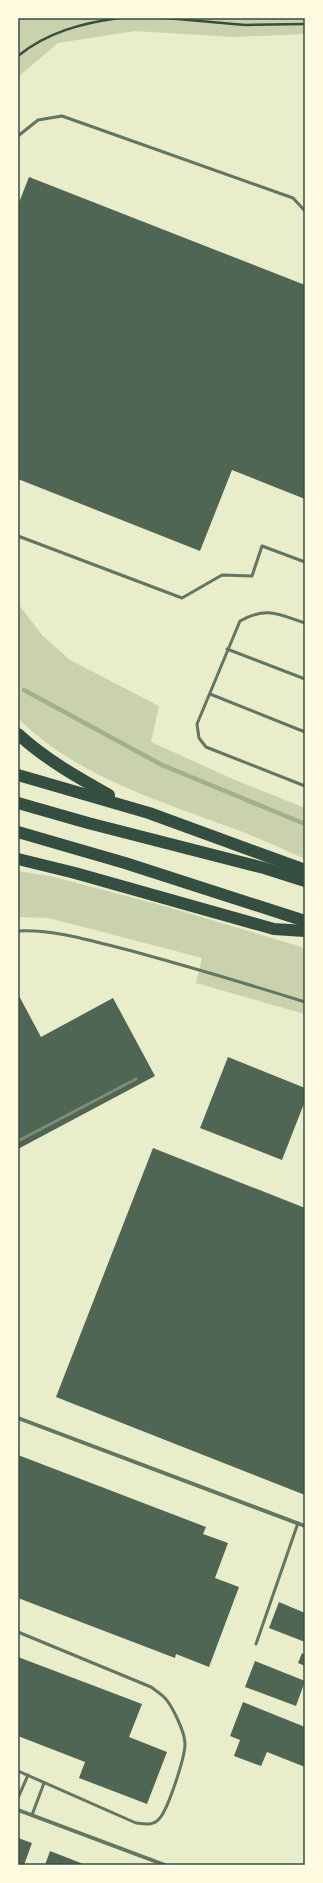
<svg xmlns="http://www.w3.org/2000/svg" width="323" height="1883" font-family="'Roboto Serif',serif">
<style>
.green{fill:#cad2ad}
.lines{fill:none;stroke-linecap:round;stroke-linejoin:round}
.stream{stroke:#a3b18a;stroke-width:4.5}
.building{fill:#4f6655}
.path{stroke:#344e41;stroke-width:2.5}
.service{stroke:#617663;stroke-width:3}
.minor{stroke:#617663;stroke-width:4}
.motorway{stroke:#344e41;stroke-width:12}
.rail{stroke:#7c8e77;stroke-width:3}
.neatline{fill:none;stroke:#344e41;stroke-width:1.5}
</style>
<rect width="100%" height="100%" fill="#e9edc9"/>
<g class="green">
<polygon points="18,18 305,18 305,34 233,37 135,31 58,43 18,77"/>
<path d="M18 604 43 636 70 660 159 706 151 742 235 780 305 808V859C281 848 257 837 232 828 159 801 74 775 18 718Z"/>
<polygon points="18,871 50,876 168,907 305,948 305,1014 196,983 202,958 49,918 18,917"/>
</g>
<g class="lines">
<polyline class="stream" points="24,690 162,765 305,824"/>
</g>
<g class="building">
<polygon points="29,177 305,285 305,499 232,470 200,551 18,479 18,205"/>
<polygon points="18,994 41,1037 113,998 155,1076 18,1149"/>
<polygon points="228,1057 305,1088 305,1101 282,1160 200,1128"/>
<polygon points="153,1148 305,1208 305,1495 56,1397"/>
<polygon points="18,1455 206,1527 203,1534 228,1543 215,1578 239,1587 209,1667 176,1654 175,1658 18,1598"/>
<polygon points="279,1602 305,1613 305,1642 269,1628"/>
<polygon points="302,1653 305,1655 305,1666 298,1663"/>
<polygon points="18,1657 142,1704 129,1737 167,1752 147,1804 79,1778 85,1762 18,1736"/>
<polygon points="255,1661 305,1681 296,1706 245,1687"/>
<polygon points="243,1702 305,1727 305,1767 267,1752 261,1766 234,1756 240,1740 230,1736"/>
<polygon points="18,1838 32,1843 24,1865 18,1865"/>
<polygon points="50,1851 86,1865 45,1865"/>
</g>
<g class="lines">
<g class="path">
<polyline points="166,18 245,25 305,24"/>
<path d="M18 56C47 32 83 23 119 18"/>
</g>
<g class="service">
<polyline points="18,136 38,120 62,116 293,198 305,211"/>
<polyline points="18,536 182,598 222,575 252,576 262,546 305,562"/>
<path d="M305 623C278 614 267 606 240 621L197 724 199 738 206 747 305 786"/>
<polyline points="227,649 305,679"/>
<polyline points="210,694 305,732"/>
<path d="M18 931C56 929 95 942 132 951 190 967 248 984 305 1002"/>
<path d="M18 1632 151 1687C155 1690 160 1693 164 1697 172 1705 185 1732 185 1744 185 1757 168 1810 159 1819 153 1826 144 1824 136 1823L18 1771"/>
<polyline points="256,1644 298,1523"/>
<polyline points="18,1798 28,1775"/>
<polyline points="32,1815 44,1783"/>
</g>
<g class="minor">
<polyline points="18,1418 305,1526"/>
<polyline points="18,1810 165,1865"/>
</g>
<g class="motorway">
<path d="M18 734C45 759 77 777 109 795"/>
<polyline points="18,775 149,813 305,870"/>
<polyline points="18,803 88,823 264,868 305,881"/>
<polyline points="18,832 125,863 305,921"/>
<polyline points="18,859 75,873 274,929 305,931"/>
</g>
<polyline class="rail" points="18,1141 136,1079"/>
</g>
<rect width="323" height="1883" fill="none" stroke="#fefae0" stroke-width="38"/>
<rect x="19" y="19" width="285" height="1845" class="neatline"/>
</svg>
